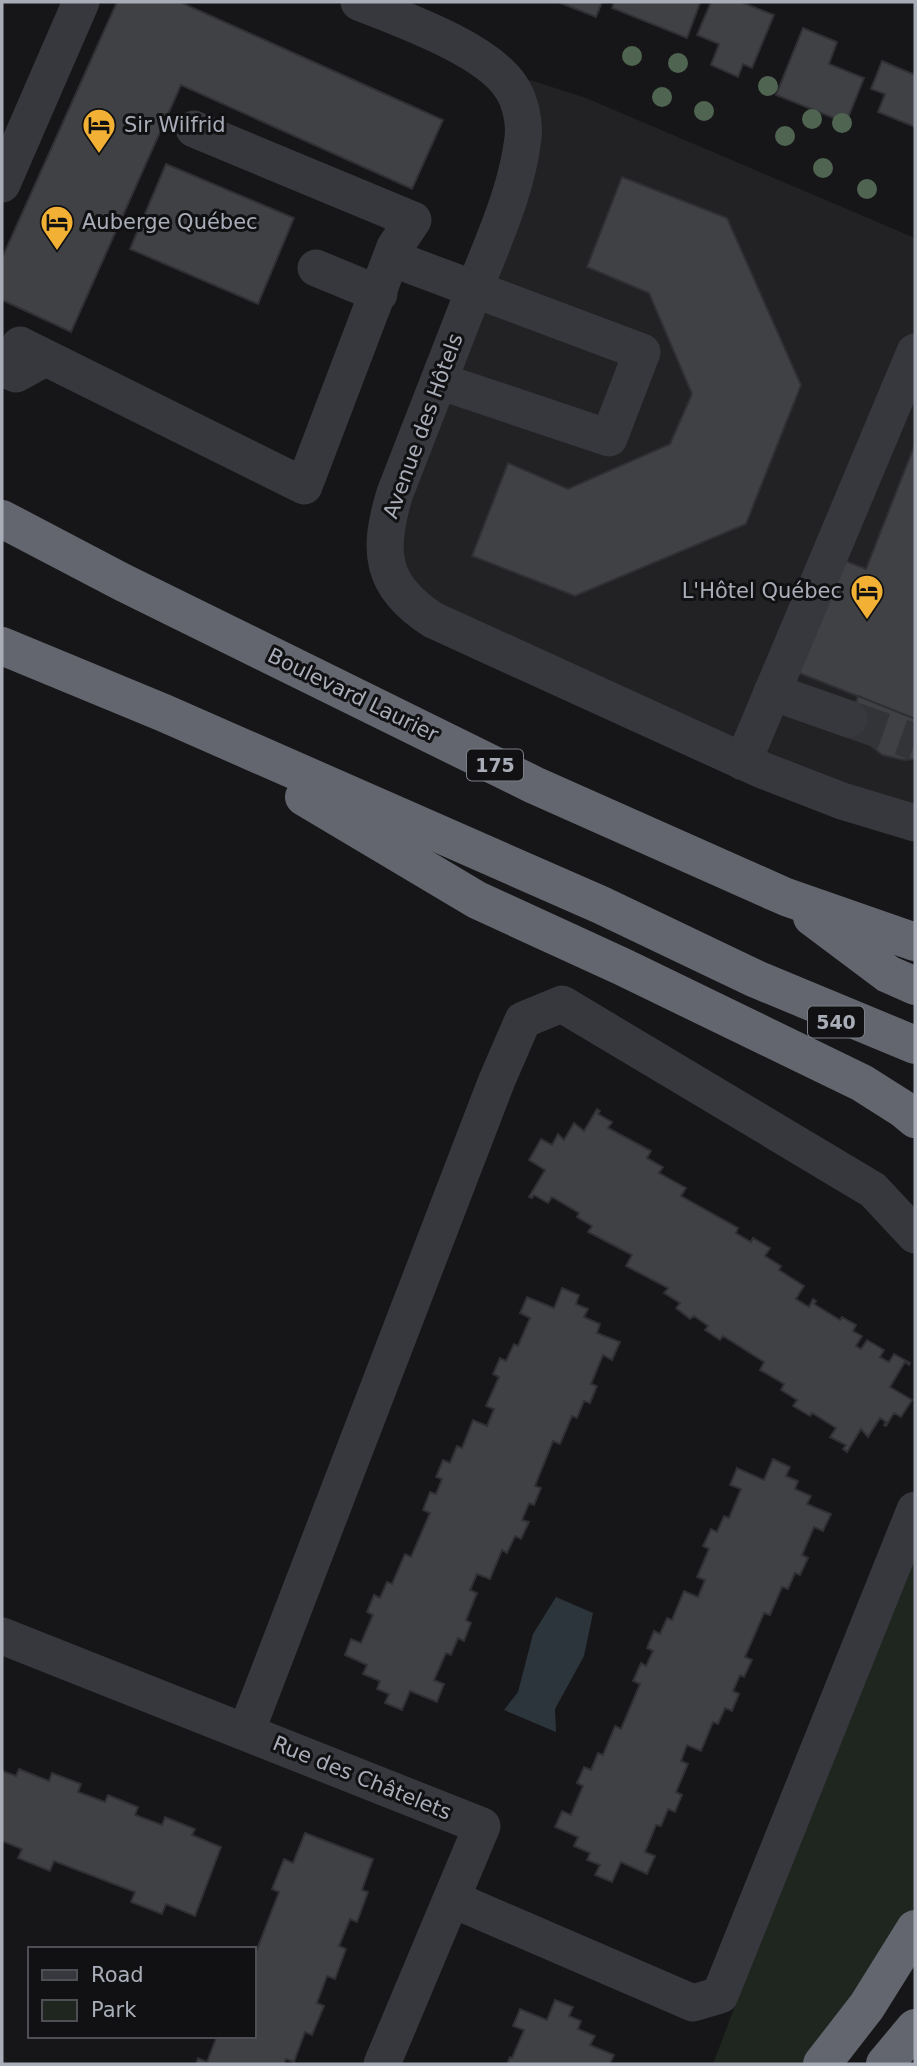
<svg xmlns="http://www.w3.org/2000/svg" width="917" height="2066" font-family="'DejaVu Sans',sans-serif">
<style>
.built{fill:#222225}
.green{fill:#1e261f}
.water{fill:#2c353c}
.building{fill:#404145;stroke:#303034;stroke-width:2}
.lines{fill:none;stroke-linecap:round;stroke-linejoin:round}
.minor-tunnel{stroke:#333438;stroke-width:37;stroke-dasharray:37 18;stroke-linecap:butt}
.minor{stroke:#37383d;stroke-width:37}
.highway{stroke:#63666e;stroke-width:38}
.tree{fill:#506452}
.labels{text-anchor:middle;stroke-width:6;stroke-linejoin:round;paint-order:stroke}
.shield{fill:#111113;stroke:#7b7e86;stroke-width:2}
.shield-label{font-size:19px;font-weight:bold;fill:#a8adb8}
.poi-label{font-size:21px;fill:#a8adb8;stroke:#111113;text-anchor:start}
.street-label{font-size:21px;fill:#a8adb8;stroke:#111113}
</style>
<rect width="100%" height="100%" fill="#161618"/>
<polygon class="built" points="496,69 586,98 915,238 915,826 433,620 385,546 519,160"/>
<polygon class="green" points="915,1529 915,1929 822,2064 713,2064"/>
<polygon class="water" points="556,1597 593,1613 584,1656 555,1709 556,1732 504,1710 518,1692 533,1634"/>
<g class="building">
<polygon points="117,2 180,2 443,120 412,189 181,85 71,332 2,300 2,258"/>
<polygon points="558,2 602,2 596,17"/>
<polygon points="614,2 696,2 700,3 687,38 612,8"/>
<polygon points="711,2 741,2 774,15 752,68 743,64 738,77 711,65 719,44 697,35"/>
<polygon points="803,28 837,42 829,64 864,78 846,123 776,95"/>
<polygon points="882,61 915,75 915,127 878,112 885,94 871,89"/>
<polygon points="166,164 294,218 258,304 130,249"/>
<polygon points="622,177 727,218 801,385 746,524 575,596 472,556 508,463 568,489 670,444 692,394 649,293 587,267"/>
<polygon points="915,444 915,719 799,673 843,560 866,569"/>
<polygon points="858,696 915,719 915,759 904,760 882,755 860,736 846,730"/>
<polygon points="597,1109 600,1111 598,1114 612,1122 608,1128 651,1151 647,1158 663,1167 659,1173 686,1188 681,1196 738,1228 736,1233 751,1242 753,1238 770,1248 765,1256 781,1266 779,1270 804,1286 796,1299 809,1307 813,1299 816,1301 814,1304 840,1320 842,1317 856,1325 853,1331 862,1336 856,1346 861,1349 867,1340 884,1350 880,1357 889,1362 894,1354 910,1363 909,1365 905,1362 890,1387 912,1400 901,1417 894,1413 886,1426 884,1425 886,1422 880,1418 868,1437 861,1429 847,1452 843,1449 846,1445 830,1437 836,1428 812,1413 810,1416 793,1406 797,1400 781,1390 784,1384 760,1370 764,1362 723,1336 720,1340 705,1330 708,1326 694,1316 690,1319 676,1308 680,1303 664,1293 668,1288 626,1266 632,1255 588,1232 592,1226 577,1217 579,1213 552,1197 548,1203 534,1195 532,1198 529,1197 545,1170 529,1160 541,1139 552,1145 558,1134 564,1140 574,1123 584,1131"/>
<polygon points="562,1288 579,1295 576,1304 588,1309 584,1317 600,1324 597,1333 620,1342 612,1360 603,1355 591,1384 597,1386 590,1403 584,1401 577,1418 572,1416 560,1444 553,1441 535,1486 541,1488 534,1505 529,1503 522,1520 529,1522 521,1539 515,1536 507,1553 502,1550 490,1579 477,1574 470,1590 477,1593 466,1620 471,1623 464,1641 458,1638 451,1655 446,1653 434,1680 444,1684 437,1702 410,1691 402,1710 385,1703 389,1694 377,1689 380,1681 363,1674 367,1665 345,1655 351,1639 361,1643 373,1615 367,1612 374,1595 380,1598 387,1582 392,1584 405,1554 411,1557 430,1513 423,1510 430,1492 436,1494 442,1479 436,1477 443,1460 450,1463 457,1446 462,1448 473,1420 487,1426 494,1409 486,1406 499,1377 493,1374 500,1358 506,1361 514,1344 518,1346 530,1318 520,1313 527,1297 554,1308"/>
<polygon points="773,1459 790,1467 786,1476 798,1481 795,1489 811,1496 807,1504 831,1514 823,1531 814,1527 802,1555 808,1558 800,1575 795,1573 788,1589 782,1587 770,1615 764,1613 745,1657 752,1660 744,1677 740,1675 733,1691 739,1694 732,1711 725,1708 718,1724 713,1722 701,1751 687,1745 681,1761 688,1764 676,1792 682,1795 675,1812 668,1809 661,1826 656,1825 645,1852 655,1856 647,1874 621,1862 612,1882 595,1875 600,1865 587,1860 590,1853 574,1846 578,1837 555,1827 562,1811 571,1815 583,1786 577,1783 584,1767 591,1770 598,1753 603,1755 615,1726 621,1729 640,1684 633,1681 641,1663 646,1666 653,1651 647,1648 654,1631 660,1634 667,1618 672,1620 684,1591 698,1597 705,1580 697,1577 709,1549 703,1546 711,1529 717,1532 724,1516 729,1518 741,1489 730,1485 737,1468 764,1480"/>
<polygon points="19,1769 49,1781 52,1773 81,1784 78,1792 105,1802 108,1795 138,1807 135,1815 162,1825 165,1817 195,1829 192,1835 221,1847 195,1916 166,1904 162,1914 131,1902 135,1892 54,1861 50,1871 18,1858 22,1849 2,1841 2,1771 16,1776"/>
<polygon points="305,1833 373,1859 362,1890 368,1892 357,1922 350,1919 339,1946 346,1949 335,1979 327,1976 317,2003 324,2006 312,2035 305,2032 294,2062 286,2059 284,2064 196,2064 198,2058 207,2062 217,2036 254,2036 254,1957 279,1892 272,1889 284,1859 293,1863"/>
<polygon points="555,2000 573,2007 569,2016 581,2021 578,2029 595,2036 590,2045 614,2055 610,2064 507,2064 510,2057 512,2058 524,2030 513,2026 520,2009 547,2020"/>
</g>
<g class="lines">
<polyline class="minor-tunnel" points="849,719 915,742"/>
<g class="minor">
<path d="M359 2C401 19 487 49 511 87 520 100 525 122 523 138 517 189 495 237 476 285 449 354 422 424 395 493 377 551 380 586 433 620L762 770 842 801 915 823"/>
<polyline points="2,184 81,2"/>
<polyline points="391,258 642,352 609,438 439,381"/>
<polyline points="316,268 379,294"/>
<polyline points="20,345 304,486 395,247 413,220 194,129"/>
<polyline points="2,368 16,374 45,358"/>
<polyline points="772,692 849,719"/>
<polyline points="743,762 915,352"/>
<polyline points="2,1636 482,1826 382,2064"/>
<polyline points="246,1732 497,1080 523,1020 562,1004 873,1190 915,1235"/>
<polyline points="452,1899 693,2003 720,1995 915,1510"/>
</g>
<g class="highway">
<polyline points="2,519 122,582 534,785 786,897 915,942"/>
<polyline points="2,646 164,713 601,905 756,979 915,1045"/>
<polyline points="304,797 477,900 623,967 862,1083 903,1109 915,1119"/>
<polyline points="812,917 888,974 915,986"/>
<polyline points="822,2064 867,2006 915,1929"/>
<polyline points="885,2064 915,2028"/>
</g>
</g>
<g class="tree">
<circle cx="632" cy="56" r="10"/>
<circle cx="678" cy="63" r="10"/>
<circle cx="768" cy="86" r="10"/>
<circle cx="662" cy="97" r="10"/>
<circle cx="704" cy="111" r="10"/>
<circle cx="812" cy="119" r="10"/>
<circle cx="842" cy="123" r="10"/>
<circle cx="785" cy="136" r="10"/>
<circle cx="823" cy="168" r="10"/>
<circle cx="867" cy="189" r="10"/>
</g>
<defs>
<symbol id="hotel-pin" viewBox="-11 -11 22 30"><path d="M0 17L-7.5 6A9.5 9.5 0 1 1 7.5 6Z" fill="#f2b134" stroke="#111113"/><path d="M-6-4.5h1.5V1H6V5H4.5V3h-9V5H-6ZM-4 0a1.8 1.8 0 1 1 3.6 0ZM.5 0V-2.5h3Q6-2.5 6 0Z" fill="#111"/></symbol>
</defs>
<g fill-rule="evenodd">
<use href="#hotel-pin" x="80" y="106" width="38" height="52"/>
<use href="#hotel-pin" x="38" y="203" width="38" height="52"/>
<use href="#hotel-pin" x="848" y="572" width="38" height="52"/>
</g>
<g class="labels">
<g class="shield">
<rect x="467" y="749.5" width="56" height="31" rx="5"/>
<rect x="808" y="1006.5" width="56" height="31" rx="5"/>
</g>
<g class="shield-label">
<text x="495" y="772">175</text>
<text x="836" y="1029">540</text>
</g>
<g class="poi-label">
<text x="124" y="132">Sir Wilfrid</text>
<text x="82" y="229">Auberge Québec</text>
<text x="842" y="598" text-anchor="end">L'Hôtel Québec</text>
</g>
<g class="street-label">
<text transform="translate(423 426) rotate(-70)" y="7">Avenue des Hôtels</text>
<text transform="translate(353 695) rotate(26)" y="7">Boulevard Laurier</text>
<text transform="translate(362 1778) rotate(22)" y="7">Rue des Châtelets</text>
</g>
</g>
<rect width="917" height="2066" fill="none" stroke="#a8adb8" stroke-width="7"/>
<rect x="28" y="1947" width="228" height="91" fill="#111113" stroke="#4d4f55" stroke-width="2"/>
<rect x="42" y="1970" width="35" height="10" fill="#37383d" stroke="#4d4f55" stroke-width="2"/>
<text x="91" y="1982" font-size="21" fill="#a8adb8">Road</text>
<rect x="42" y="2000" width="35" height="21" fill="#1e261f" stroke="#4d4f55" stroke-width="2"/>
<text x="91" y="2017" font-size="21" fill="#a8adb8">Park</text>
</svg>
